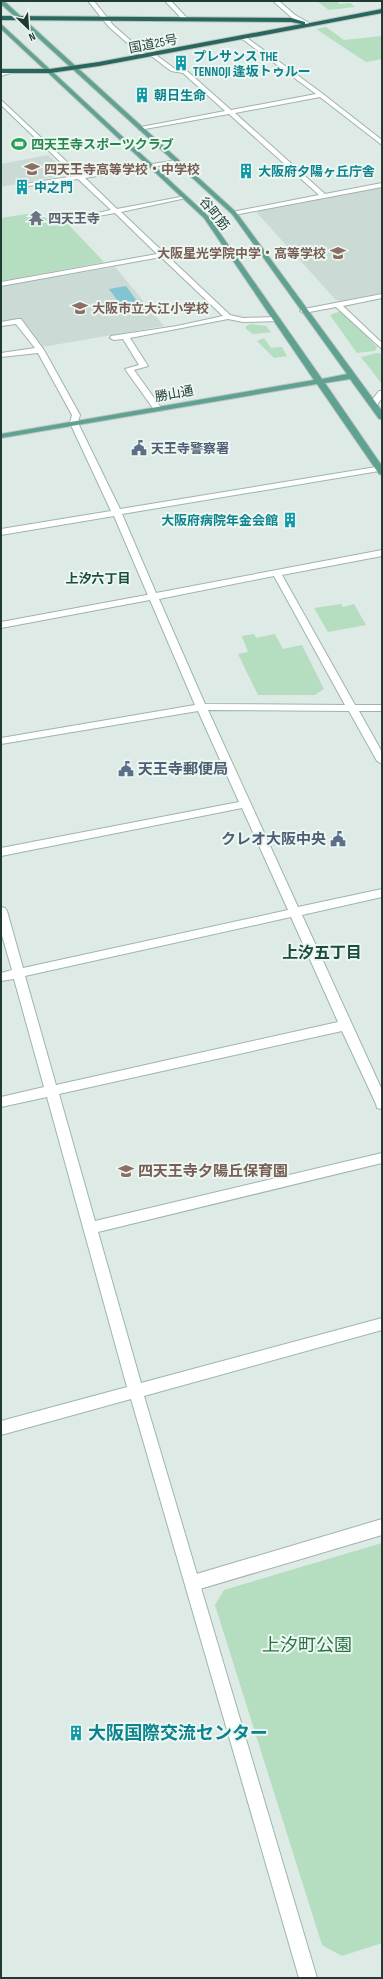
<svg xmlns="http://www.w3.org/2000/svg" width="383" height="1979" font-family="'Sofia Sans Condensed','Noto Sans JP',sans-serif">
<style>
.built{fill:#cbdad4}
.green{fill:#b5ddc0}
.water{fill:#82c4d2}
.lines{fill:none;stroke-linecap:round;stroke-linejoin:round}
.street-casing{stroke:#a0b2ac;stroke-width:2}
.secondary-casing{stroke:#9cb6ad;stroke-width:2}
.primary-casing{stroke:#bcc4c2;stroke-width:2}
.highway-casing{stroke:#bcc4c2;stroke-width:2}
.street{fill:#fff;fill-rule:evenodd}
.secondary{fill:#fff;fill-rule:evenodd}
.primary{fill:#60a292;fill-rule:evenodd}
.highway{fill:#29675c;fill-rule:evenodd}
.labels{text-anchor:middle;stroke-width:4;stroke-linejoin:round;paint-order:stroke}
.far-street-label{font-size:13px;fill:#1e3a33;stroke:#edf7f2}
.far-culture-label{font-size:13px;font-weight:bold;fill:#0d838f;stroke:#edf7f2;text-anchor:start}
.far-leisure-label{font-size:13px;font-weight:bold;fill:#27864d;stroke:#edf7f2;text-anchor:start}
.far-education-label{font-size:13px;font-weight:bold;fill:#785e54;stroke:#edf7f2;text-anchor:start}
.far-worship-label{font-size:13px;font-weight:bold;fill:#5b616d;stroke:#edf7f2;text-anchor:start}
.far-service-label{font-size:13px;font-weight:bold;fill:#4e5e75;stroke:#edf7f2;text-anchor:start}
.far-neighbourhood-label{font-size:13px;font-weight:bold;fill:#1a4c41;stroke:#edf7f2}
.service-label{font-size:15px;font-weight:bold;fill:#4e5e75;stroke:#edf7f2;text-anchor:start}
.education-label{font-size:15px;font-weight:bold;fill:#785e54;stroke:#edf7f2;text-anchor:start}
.neighbourhood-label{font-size:16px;font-weight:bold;fill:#1a4c41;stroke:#edf7f2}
.near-park-label{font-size:18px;fill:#277246;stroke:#edf7f2}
.near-culture-label{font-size:18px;font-weight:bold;fill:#0d838f;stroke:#edf7f2;text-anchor:start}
</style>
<rect width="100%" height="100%" fill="#ddeae5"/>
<g class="built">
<polygon points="48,155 69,174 1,187 1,164"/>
<polygon points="382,187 382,293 341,301 336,300 257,213 260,210"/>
<polygon points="115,267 164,326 42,347 20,319 1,322 1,286"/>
</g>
<g class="green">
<polygon points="336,1 340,4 350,3 355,7 329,10 318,2"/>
<polygon points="326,27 344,40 382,36 382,59 366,62 316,29"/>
<polygon points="40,212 53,226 67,223 104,262 1,281 1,218"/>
<polygon points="341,311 377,347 375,351 357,353 330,315"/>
<polygon points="251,324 266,326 271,332 253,334 246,329 246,326"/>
<polygon points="264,338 271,348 282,347 287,356 274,358 257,341"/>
<polygon points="377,353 382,354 382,384 361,357"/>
<polygon points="341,604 343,607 354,604 366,625 328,632 314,608"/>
<polygon points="254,634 256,638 275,634 283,649 302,645 324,689 315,695 258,695 238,654 248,652 242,636"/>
<polygon points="382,1543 382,1943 342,1956 322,1945 215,1605 224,1590"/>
</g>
<polygon class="water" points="126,286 142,308 125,311 109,289"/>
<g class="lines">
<defs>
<g id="street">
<polygon points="88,1 94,1 113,25 147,55 147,57 143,57 109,27"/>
<polygon points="243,35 323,94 382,140 382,145 320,97 235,113 325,194 382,183 382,187 234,215 232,214 232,212 319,195 229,114 139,130 139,128 141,127 225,111 183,73 171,71 150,55 149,54 152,52 175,69 187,71 231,110 316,94 241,38"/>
<polygon points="11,69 13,70 13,72 1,76 1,72"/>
<polygon points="1,100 81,175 178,160 179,161 176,163 85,178 117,209 186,196 186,198 121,212 230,315 243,318 276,317 280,319 279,321 243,322 228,319 130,338 148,366 134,370 162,409 161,411 155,411 125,369 139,365 123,339 114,340 110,338 111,336 177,326 223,316 161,257 1,286 1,282 157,254 115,213 70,221 70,219 111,210 78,179 28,186 28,184 30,183 75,176 1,105"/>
<polygon points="382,294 382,298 343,306 382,343 382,349 336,307 304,313 300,311 304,309"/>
<polygon points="18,319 21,319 44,350 80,415 77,425 74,425 70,423 72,415 38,353 1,357 1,353 35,348 16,324 1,326 1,322"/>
<polygon points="379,391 382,391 382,398 376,406 370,406 369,404"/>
<polygon points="152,594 155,595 155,599 1,628 1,622"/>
<polygon points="382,1519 382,1535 193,1591 187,1589 185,1583 187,1577 193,1575"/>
</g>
<g id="secondary">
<polygon points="165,1 171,1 187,18 187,20 183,20"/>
<polygon points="273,1 279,1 295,15 311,24 306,25 291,17"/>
<path d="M71 421H74L78 423 120 509 382 466V470L379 471 122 514 156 593 382 550V556L282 575 355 705H382V711H359L382 752V764L377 761 349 711 208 710 298 907 382 889V897L302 915 382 1090V1109L377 1108 376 1104 342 1031 59 1094 95 1221 382 1153V1163L98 1232 141 1383 382 1318V1330L144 1396 317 1978H299L131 1399 1 1435V1421L127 1387 47 1097 1 1107V1097L44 1087 14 979 1 981V973L12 970 1 932V907L5 908 7 911 23 968 288 910 242 808 1 856V848L239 802 198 711 1 744V738L195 705 114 516 1 535V529L111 511 70 423ZM274 576 345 705 205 704 159 599ZM291 917 338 1022 56 1085 25 976Z"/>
</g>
<polygon id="primary" points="1,1 4,1 236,212 382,411 382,419 379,419 350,379 325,383 382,466 382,475 379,474 317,384 1,438 1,434 314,380 204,218 1,29 1,24 208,216 322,379 347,374 232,214 1,4"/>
<polygon id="highway" points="382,9 382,13 99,66 50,73 1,73 1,69 50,69 99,62 302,24 291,22 1,20 1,16 291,18 305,22 305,24"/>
</defs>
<use href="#street" class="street-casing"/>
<use href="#secondary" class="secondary-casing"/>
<use href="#primary" class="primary-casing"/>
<use href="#highway" class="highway-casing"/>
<use href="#street" class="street"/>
<use href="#secondary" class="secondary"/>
<use href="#primary" class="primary"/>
<use href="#highway" class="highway"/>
</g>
<defs>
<symbol id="building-bare" viewBox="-9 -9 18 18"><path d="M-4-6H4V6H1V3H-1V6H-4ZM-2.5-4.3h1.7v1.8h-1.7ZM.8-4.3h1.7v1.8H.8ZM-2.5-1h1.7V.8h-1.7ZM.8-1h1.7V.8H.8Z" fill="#0f9aa8" stroke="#edf7f2" stroke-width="2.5" paint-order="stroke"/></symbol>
<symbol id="stadium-bare" viewBox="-9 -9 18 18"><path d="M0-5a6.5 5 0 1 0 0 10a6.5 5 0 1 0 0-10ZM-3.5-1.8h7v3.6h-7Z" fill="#2e9e5b" stroke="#edf7f2" stroke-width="2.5" paint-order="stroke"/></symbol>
<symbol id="school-bare" viewBox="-9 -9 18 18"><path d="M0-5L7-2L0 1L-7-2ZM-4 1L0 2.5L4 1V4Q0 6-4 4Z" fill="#8d6e63" stroke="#edf7f2" stroke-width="2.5" paint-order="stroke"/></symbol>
<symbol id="temple-bare" viewBox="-9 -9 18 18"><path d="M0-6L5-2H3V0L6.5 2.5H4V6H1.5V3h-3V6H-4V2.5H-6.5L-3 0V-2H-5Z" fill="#6b7280" stroke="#edf7f2" stroke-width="2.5" paint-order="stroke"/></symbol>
<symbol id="civic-bare" viewBox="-9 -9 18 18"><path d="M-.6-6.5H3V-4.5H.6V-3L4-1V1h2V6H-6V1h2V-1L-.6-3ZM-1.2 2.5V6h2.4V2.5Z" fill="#5c6f8a" stroke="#edf7f2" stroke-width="2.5" paint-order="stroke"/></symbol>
</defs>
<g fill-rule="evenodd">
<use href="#building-bare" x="170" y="52" width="22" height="22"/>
<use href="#building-bare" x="131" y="84" width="22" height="22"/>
<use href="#stadium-bare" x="8" y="133" width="22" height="22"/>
<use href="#school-bare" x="21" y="158" width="22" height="22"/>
<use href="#building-bare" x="235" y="160" width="22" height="22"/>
<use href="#building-bare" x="11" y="176" width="22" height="22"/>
<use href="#temple-bare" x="25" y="207" width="22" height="22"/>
<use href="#school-bare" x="327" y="242" width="22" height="22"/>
<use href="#school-bare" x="69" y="297" width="22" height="22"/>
<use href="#civic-bare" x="128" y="437" width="22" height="22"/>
<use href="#building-bare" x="279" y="509" width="22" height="22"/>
<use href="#civic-bare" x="115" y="758" width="22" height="22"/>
<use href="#civic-bare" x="327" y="828" width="22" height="22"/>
<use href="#school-bare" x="115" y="1160" width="22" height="22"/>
<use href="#building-bare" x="65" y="1722" width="22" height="22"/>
</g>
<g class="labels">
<g class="far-street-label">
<text transform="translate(153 43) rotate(-11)" y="5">国道25号</text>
<text transform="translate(215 213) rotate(50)" y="5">谷町筋</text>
<text transform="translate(174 393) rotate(-10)" y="5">勝山通</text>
</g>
<g class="far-culture-label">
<text x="193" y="61">プレサンス THE<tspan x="193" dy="15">TENNOJI 逢坂トゥルー</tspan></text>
<text x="154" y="100">朝日生命</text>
<text x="258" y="176">大阪府夕陽ヶ丘庁舎</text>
<text x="34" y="192">中之門</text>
<text x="278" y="525" text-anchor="end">大阪府病院年金会館</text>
</g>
<g class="far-leisure-label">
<text x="31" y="149">四天王寺スポーツクラブ</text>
</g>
<g class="far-education-label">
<text x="44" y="174">四天王寺高等学校・中学校</text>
<text x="326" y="258" text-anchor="end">大阪星光学院中学・高等学校</text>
<text x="92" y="313">大阪市立大江小学校</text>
</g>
<g class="far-worship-label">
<text x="48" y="223">四天王寺</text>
</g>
<g class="far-service-label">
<text x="151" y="453">天王寺警察署</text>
</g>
<g class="far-neighbourhood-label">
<text x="98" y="583">上汐六丁目</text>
</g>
<g class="service-label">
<text x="138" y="774">天王寺郵便局</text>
<text x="326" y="844" text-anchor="end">クレオ大阪中央</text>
</g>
<g class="education-label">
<text x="138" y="1176">四天王寺夕陽丘保育園</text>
</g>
<g class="neighbourhood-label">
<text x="322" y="958">上汐五丁目</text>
</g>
<g class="near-park-label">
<text x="307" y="1651">上汐町公園</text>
</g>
<g class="near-culture-label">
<text x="88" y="1739">大阪国際交流センター</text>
</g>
</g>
<rect width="383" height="1979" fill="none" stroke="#1e3a33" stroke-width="4"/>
<g transform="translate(28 28) rotate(155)" stroke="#edf7f2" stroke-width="3" paint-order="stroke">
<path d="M0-3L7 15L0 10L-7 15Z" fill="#1e3a33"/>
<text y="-6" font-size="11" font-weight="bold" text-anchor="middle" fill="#1e3a33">N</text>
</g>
</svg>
